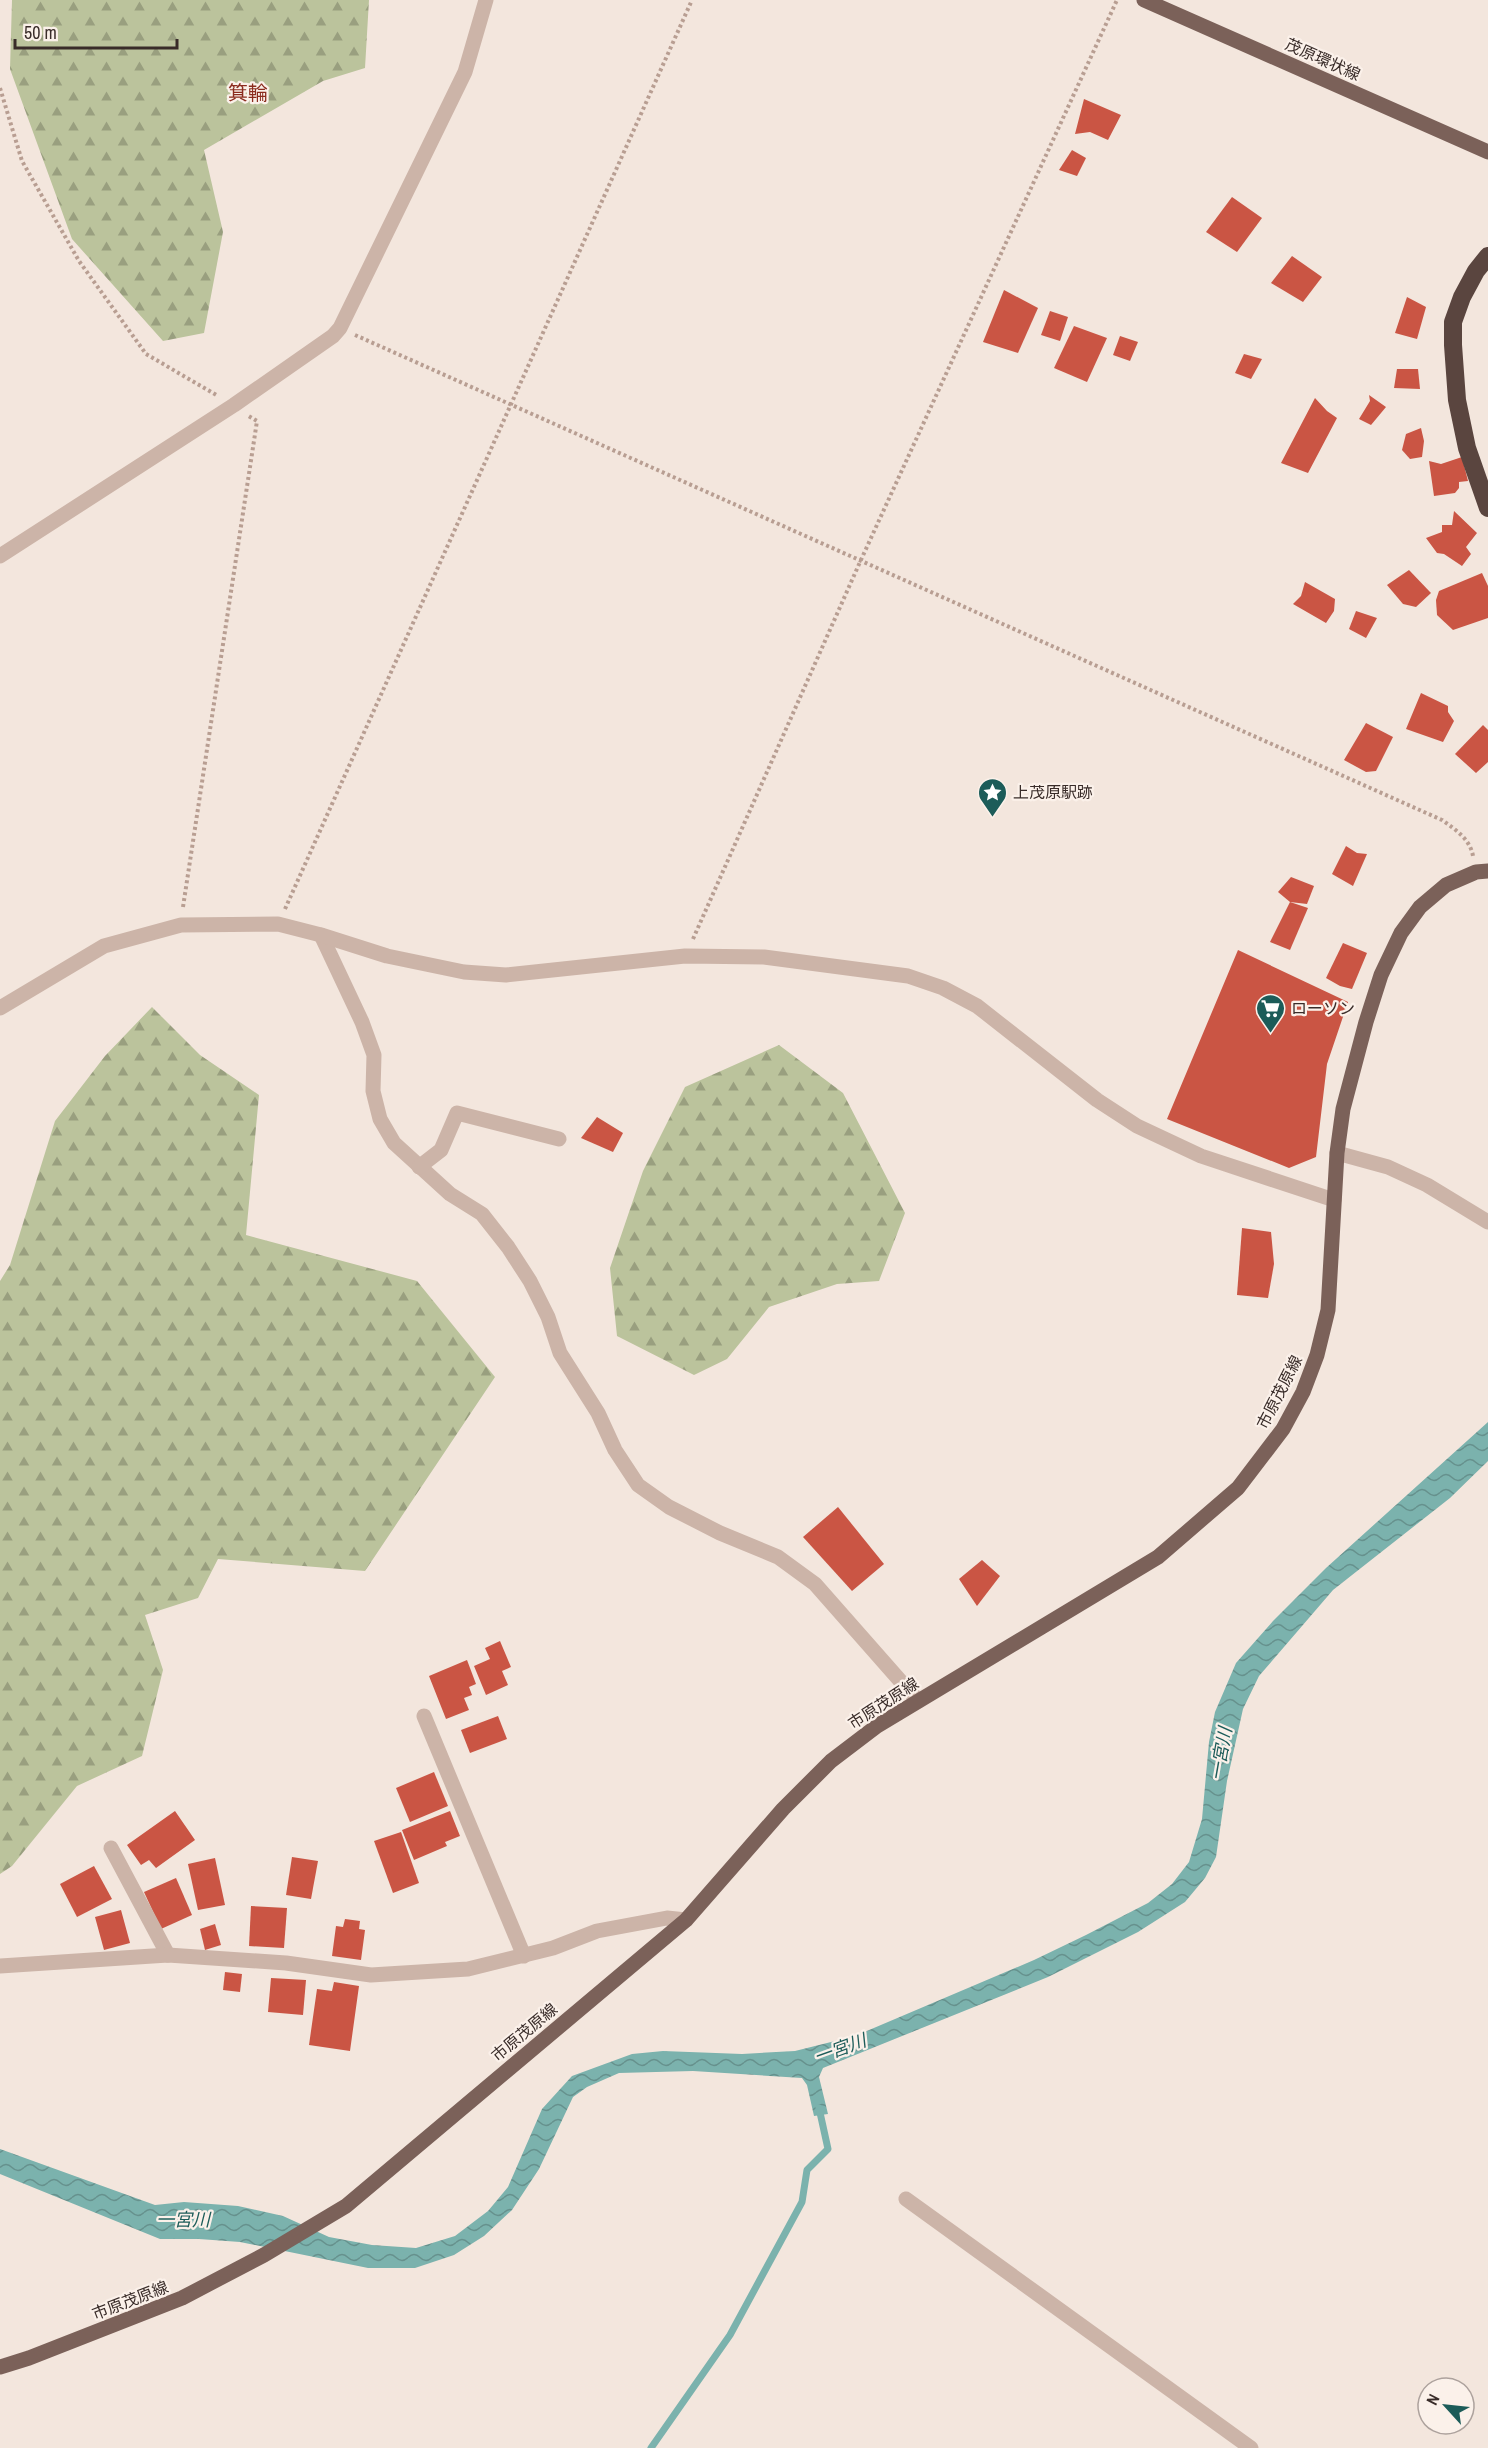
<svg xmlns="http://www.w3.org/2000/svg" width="1488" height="2448" font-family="'Archivo Narrow','Noto Sans JP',sans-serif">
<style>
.forest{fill:url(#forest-firs)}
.water{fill:url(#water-waves)}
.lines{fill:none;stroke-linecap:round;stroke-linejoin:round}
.stream{stroke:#7bb2ad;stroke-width:7}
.building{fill:#ca5544}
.path{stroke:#b89e92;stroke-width:4;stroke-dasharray:3 3;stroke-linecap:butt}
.minor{stroke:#ccb4a8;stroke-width:15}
.major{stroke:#7b6159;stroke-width:15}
.highway{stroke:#5a453f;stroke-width:18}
.labels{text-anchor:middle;stroke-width:4.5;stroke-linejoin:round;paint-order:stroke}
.street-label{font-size:16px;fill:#392c29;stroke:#fbf1ea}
.poi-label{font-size:16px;fill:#392c29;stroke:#fbf1ea;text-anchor:start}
.water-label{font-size:18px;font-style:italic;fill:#1c5c59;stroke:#fbf1ea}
.quarter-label{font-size:20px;fill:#8b2c1f;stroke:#fbf1ea}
</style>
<defs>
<pattern id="forest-firs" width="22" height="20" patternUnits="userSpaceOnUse" patternTransform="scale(1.5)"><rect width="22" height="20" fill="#bbc39c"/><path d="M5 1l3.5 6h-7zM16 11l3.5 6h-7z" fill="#999f7f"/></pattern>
<pattern id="water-waves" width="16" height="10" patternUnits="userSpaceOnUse" patternTransform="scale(1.5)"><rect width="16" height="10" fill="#7bb2ad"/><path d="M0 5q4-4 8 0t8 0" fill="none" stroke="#66918d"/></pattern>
</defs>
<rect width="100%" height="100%" fill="#f3e6dd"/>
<g class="forest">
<polygon points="12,0 369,0 365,68 323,81 204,150 223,232 204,333 163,341 72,239 10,69"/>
<polygon points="152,1007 200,1055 259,1095 246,1235 417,1281 495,1377 365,1571 218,1559 198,1598 145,1615 163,1670 142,1756 77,1786 12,1866 0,1874 0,1281 10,1265 55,1121 105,1056"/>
<polygon points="779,1045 843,1093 905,1213 879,1281 837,1284 769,1307 727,1359 694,1375 617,1336 610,1268 643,1171 685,1087"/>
</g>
<polygon class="water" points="1488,1422 1488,1461 1450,1498 1333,1590 1259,1676 1243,1709 1227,1781 1216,1857 1205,1878 1185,1902 1138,1932 1048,1977 823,2068 819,2077 828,2114 814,2116 807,2085 802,2078 693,2071 619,2073 587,2087 573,2097 539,2169 512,2210 484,2236 454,2255 415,2268 368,2268 240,2242 199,2239 160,2239 0,2174 0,2149 155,2205 184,2202 238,2206 283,2216 329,2237 372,2245 416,2248 455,2236 488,2211 508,2187 542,2109 572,2076 632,2054 663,2051 742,2054 795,2051 855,2036 1034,1960 1086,1935 1148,1903 1172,1884 1189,1862 1202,1819 1209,1742 1215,1712 1236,1663 1273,1621 1326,1568"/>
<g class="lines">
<polyline class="stream" points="651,2448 730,2335 802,2202 807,2170 828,2149 819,2108"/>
</g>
<g class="building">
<polygon points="1084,99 1121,115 1108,140 1090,132 1075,134"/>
<polygon points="1072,150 1086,158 1077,176 1059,170"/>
<polygon points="1232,197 1262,218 1237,252 1206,232"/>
<polygon points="1292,256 1322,277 1303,302 1271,283"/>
<polygon points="1004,290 1038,308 1018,353 983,342"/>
<polygon points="1407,297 1426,307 1417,339 1395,333"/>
<polygon points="1050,311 1068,317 1060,341 1041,335"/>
<polygon points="1074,326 1107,338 1087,382 1054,368"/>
<polygon points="1120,336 1138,342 1130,361 1113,355"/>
<polygon points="1244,354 1262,359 1251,379 1235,373"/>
<polygon points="1397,369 1418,369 1420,389 1394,388"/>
<polygon points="1369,395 1386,407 1371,425 1359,419 1370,401"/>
<polygon points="1315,398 1327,411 1337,418 1308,473 1281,463"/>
<polygon points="1421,428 1424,441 1422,457 1410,459 1402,450 1406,434"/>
<polygon points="1462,457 1468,481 1459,482 1459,488 1455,493 1434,496 1429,461 1441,464"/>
<polygon points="1454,511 1477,533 1466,547 1471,554 1462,566 1444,554 1437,553 1426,538 1442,532 1442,525 1452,525"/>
<polygon points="1409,570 1431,593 1416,607 1403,604 1387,585"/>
<polygon points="1482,573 1488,586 1488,618 1453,630 1437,615 1436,600 1439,591"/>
<polygon points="1305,582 1335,599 1334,611 1326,623 1293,604 1301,596"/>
<polygon points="1356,611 1377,618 1366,638 1349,629"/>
<polygon points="1421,693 1448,706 1448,712 1454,721 1443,742 1406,729"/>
<polygon points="1366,723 1393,737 1376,771 1366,772 1344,760"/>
<polygon points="1483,725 1488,730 1488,762 1476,773 1455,754"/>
<polygon points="1346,846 1357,853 1367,854 1353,886 1332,874"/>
<polygon points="1291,877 1314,886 1307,904 1290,902 1278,892"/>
<polygon points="1290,902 1308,908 1290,950 1270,942"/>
<polygon points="1343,943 1367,953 1352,989 1340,986 1326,978"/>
<polygon points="1238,950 1348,1002 1327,1064 1316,1157 1289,1168 1167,1119"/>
<polygon points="597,1117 623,1133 613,1152 581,1138"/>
<polygon points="1242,1228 1271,1232 1274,1264 1268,1298 1237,1295"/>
<polygon points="838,1507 884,1564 852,1591 803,1537"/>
<polygon points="982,1560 1000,1576 977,1606 959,1579"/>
<polygon points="500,1641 511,1667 502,1671 508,1685 486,1695 474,1666 490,1659 485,1648"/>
<polygon points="467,1660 476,1684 469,1687 472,1695 464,1698 469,1710 446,1719 429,1676"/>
<polygon points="498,1716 507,1739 470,1753 461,1730"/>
<polygon points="434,1772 448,1806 410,1822 396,1788"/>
<polygon points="175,1811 195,1840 156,1868 149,1860 141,1865 127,1845"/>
<polygon points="450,1811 460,1836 445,1842 447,1846 414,1860 402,1830"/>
<polygon points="401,1832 419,1883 393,1893 374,1841"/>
<polygon points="292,1857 318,1861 311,1899 286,1895"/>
<polygon points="215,1858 225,1905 198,1910 188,1864"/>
<polygon points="94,1866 112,1899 77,1917 60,1884"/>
<polygon points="176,1878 192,1915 161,1929 144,1892"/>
<polygon points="251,1906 287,1908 284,1948 249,1946"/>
<polygon points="121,1910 130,1943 104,1950 95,1917"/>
<polygon points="345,1919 360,1921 359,1929 365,1930 361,1960 332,1956 336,1926 343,1927"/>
<polygon points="215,1924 221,1945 205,1950 200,1929"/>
<polygon points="225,1972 242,1974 240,1992 223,1990"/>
<polygon points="271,1978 306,1980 303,2015 268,2012"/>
<polygon points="334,1982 359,1986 350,2051 309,2045 317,1989 332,1991"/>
</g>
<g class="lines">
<g class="path">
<polyline points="0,88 22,161 79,261 146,354 218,396"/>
<path d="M355 335 1442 820C1456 830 1470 839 1473 856"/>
<polyline points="183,907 257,421 247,415"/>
<polyline points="285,909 692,0"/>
<polyline points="693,939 860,562 1117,0"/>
</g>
<g class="minor">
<polyline points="0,556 234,405 333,336 340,328 465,72 486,0"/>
<polyline points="321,935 362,1022 374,1055 373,1091 380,1119 394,1143 450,1194 482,1214 508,1247 530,1281 548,1317 560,1353 598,1413 615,1450 638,1485 669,1507 720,1533 778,1557 815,1584 918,1701"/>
<polyline points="0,1008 104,946 181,925 278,924 321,935 387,956 464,972 506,975 685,956 764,957 908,976 943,988 977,1006 1097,1100 1137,1126 1201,1156 1334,1200"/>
<polyline points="1337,1153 1388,1167 1427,1185 1488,1222"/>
<polyline points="419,1167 441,1150 457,1113 559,1139"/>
<polyline points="424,1716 524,1956"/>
<polyline points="111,1848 168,1955"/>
<polyline points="0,1966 168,1955 286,1963 371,1975 468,1969 553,1948 597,1931 667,1918 686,1920"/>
<polyline points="906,2199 1251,2448"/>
</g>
<g class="major">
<polyline points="1144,0 1488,152"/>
<polyline points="0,2367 29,2358 182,2298 264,2255 346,2206 686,1920 783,1809 831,1761 877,1726 1158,1557 1238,1488 1283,1429 1303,1392 1317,1355 1328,1310 1337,1153 1343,1109 1366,1022 1381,975 1401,933 1420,907 1446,885 1476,872 1488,871"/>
</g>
<polyline class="highway" points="1488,256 1476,271 1462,297 1453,322 1453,345 1457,400 1467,448 1488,508"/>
</g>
<defs>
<symbol id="sight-pin" viewBox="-11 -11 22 30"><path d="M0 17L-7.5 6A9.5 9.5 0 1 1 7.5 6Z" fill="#1c5c59" stroke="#fbf1ea"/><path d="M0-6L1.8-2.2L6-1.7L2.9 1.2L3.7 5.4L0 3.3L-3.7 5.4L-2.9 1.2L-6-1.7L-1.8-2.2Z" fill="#fff"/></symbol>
<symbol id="supermarket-pin" viewBox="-11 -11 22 30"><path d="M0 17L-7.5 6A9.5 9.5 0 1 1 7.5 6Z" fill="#1c5c59" stroke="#fbf1ea"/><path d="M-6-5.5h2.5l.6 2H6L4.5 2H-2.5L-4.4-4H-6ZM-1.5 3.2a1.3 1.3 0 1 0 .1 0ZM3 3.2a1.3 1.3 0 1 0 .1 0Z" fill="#fff"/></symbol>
</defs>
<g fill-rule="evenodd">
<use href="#sight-pin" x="976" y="776" width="33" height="45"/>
<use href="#supermarket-pin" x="1254" y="992" width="33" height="45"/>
</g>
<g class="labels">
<g class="street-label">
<text transform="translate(1323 59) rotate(24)" y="6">茂原環状線</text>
<text transform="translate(1279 1392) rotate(-63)" y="6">市原茂原線</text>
<text transform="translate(883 1703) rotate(-33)" y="6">市原茂原線</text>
<text transform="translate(524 2032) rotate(-40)" y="6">市原茂原線</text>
<text transform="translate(130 2300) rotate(-21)" y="6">市原茂原線</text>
</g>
<g class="poi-label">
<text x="1013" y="798">上茂原駅跡</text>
<text x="1291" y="1014">ローソン</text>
</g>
<g class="water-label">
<text transform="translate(1221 1754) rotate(-80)" y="6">一宮川</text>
<text transform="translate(840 2049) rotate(-20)" y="6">一宮川</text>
<text x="183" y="2226">一宮川</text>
</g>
<g class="quarter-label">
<text x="248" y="100">箕輪</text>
</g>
</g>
<g transform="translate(1446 2406) rotate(297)"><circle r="28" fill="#fbf1ea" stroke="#ada29d" stroke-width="1.5"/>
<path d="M0-4.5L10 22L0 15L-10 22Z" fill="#1c5c59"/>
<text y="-9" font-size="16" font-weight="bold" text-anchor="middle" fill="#392c29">N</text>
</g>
<path d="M15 39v9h162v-9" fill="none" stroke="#392c29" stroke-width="3"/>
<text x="24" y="39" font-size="18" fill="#392c29" stroke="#fbf1ea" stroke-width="4.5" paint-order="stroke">50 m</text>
</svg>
